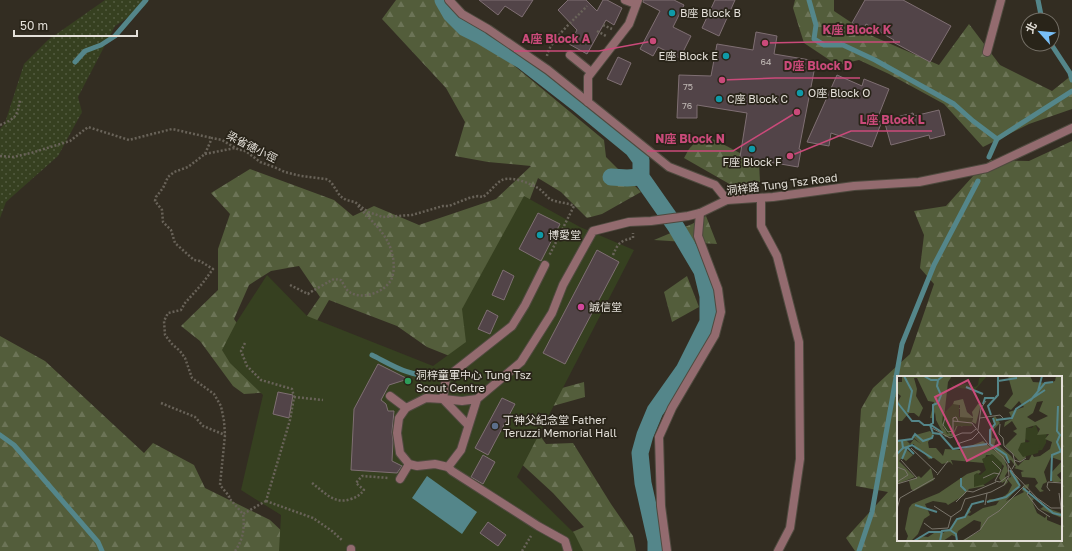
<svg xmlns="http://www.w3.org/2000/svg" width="1072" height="551" font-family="'Golos Text','Noto Sans TC',sans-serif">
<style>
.grass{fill:url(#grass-dots)}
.forest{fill:url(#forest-firs);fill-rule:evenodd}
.pitch{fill:#364020}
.water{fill:#54868a}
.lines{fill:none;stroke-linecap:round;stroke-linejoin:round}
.stream{stroke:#54868a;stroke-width:5}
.canal{stroke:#54868a;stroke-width:17}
.building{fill:#524448;stroke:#7f6f73}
.service-casing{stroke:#4f4a3f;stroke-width:10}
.minor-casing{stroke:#4f4a3f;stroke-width:10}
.path{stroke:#696359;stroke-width:2.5;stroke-dasharray:2 2;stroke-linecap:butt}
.service{stroke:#936b6f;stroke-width:8}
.minor{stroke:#936b6f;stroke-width:8}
.culture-dot{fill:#0f9aa8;stroke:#292419;stroke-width:1.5}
.hotel-dot{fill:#d1479c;stroke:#292419;stroke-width:1.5}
.leisure-dot{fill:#2e9e5b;stroke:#292419;stroke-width:1.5}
.service-dot{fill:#5c6f8a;stroke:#292419;stroke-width:1.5}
.labels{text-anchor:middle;stroke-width:3.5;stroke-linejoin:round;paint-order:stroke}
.number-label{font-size:9px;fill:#c0b9b5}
.poi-label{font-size:11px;fill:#e4e0d9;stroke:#292419;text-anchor:start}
.street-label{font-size:11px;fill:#e4e0d9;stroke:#292419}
.inset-river{fill:none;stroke:#54868a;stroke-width:2}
.inset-road{fill:none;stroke:#7a756b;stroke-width:1}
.view{fill:#ca4a7a;fill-opacity:0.15;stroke:#ca4a7a;stroke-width:2}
.inset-edge{fill:none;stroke:#e4e0d9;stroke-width:2}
.leader{fill:none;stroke:#ca4a7a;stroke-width:1.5}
.callout-dot{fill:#ca4a7a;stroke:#292419;stroke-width:1.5}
.callout-label{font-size:12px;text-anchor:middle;font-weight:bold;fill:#ca4a7a;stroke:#292419;stroke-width:3.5;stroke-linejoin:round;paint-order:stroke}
</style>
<defs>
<pattern id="grass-dots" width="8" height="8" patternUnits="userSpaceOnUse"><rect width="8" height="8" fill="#364020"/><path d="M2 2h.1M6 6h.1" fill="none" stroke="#535b40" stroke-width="1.8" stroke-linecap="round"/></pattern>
<pattern id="forest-firs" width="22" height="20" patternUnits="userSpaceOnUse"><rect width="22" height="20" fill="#535d3b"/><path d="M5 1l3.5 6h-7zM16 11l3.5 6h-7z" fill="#6c7457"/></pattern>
</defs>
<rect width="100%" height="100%" fill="#332d22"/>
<polygon class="grass" points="105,0 148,0 145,6 115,26 78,97 82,112 58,156 6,202 0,218 0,129 5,123 24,64 48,40"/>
<g class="forest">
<polygon points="396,0 435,0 604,140 606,157 641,192 602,214 587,218 561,192 538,178 522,220 477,367 427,347 397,326 329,300 304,343 293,336 320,297 299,266 271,271 249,285 234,319 260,356 272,392 244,394 233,386 200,341 181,326 218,290 218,249 230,214 211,193 250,169 334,200 353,216 374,206 419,225 496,199 531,166 488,162 455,156 465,122 446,88 382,19"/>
<polygon points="795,0 834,0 834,11 870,35 939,65 969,24 1000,65 1052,91 1072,75 1072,109 1029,124 983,147 944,104 889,74 859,60 837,65 804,43 793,8"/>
<polygon points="700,137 715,140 759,163 760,182 733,186 684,158 689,149"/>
<path d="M1072 141V551H855L846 538 888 492 856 486 861 409 873 388 910 354 934 284 920 268 924 235 914 211 946 206 974 175 991 160 1029 161ZM898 377H1061V540H898Z"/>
<polygon points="706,216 717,244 654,240 692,224"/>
<polygon points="687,276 699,307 672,322 664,292"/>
<polygon points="0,336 45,361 144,453 153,443 194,465 205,488 270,520 303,551 0,551"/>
<polygon points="584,382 585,397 535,411 533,426 546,444 573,443 611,504 633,536 636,551 540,551 535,548 584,527 553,493 516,459 515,439 529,407 551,391"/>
</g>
<polygon class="pitch" points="524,196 580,227 634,250 517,477 574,533 583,551 279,551 281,515 241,490 263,395 230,363 222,350 236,323 267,275 307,316 433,366 466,342 462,309"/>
<polygon class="water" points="427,476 477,512 462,534 412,498"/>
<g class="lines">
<g class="stream">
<polyline points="809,0 816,25 814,39 824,45 843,45 875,60 954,104 973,121 997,139"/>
<polyline points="1038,0 1042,20"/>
<polyline points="1051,44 1070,73 1072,80"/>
<polyline points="75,62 85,51 101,45 115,36 146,0"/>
<polyline points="989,157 997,139 1072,91"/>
<path d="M372 355C392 365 411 378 435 375"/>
<polyline points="0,435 14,445 98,542 102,551"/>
<polyline points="859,551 872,512 902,344 934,265 978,181"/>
</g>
<g class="canal">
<polyline points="443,0 451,14 465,28 481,36 523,61 577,103 633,149 641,160 641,177 676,227 702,271 708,296 708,322 684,370 655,411 645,435 640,453 643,483 656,541 656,551"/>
<polyline points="611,177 627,178 641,177"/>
</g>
</g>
<g class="building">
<polygon points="479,0 533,0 522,17 505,6 498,15"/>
<polygon points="568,0 586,0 597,11 603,0 607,0 622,8 614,25 606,20 587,54 569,44 577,30 558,10"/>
<polygon points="643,0 674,0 684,5 673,27 691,36 680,58 658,47 653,56 640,49 660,11 643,2"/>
<polygon points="715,0 735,0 719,36 702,28"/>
<polygon points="865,0 903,0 951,26 930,62 893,42 894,40 866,24 863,30 852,23"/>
<polygon points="756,32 777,36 774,54 816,61 799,149 801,150 798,167 740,157 747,113 697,105 697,118 677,118 679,75 711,76 717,44 753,50"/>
<polygon points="618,57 631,63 621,85 607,79"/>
<polygon points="837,75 862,86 864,79 889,89 876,122 882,121 872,147 831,133 829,146 807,142"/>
<polygon points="939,110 945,135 930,139 929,135 891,145 884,120 913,113 914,116"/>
<polygon points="538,213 560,224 541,261 519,249"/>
<polygon points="597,250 619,262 565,364 543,353"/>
<polygon points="503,270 514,276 504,300 492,295"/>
<polygon points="487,310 498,316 490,334 478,329"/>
<polygon points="378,364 408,379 389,385 381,400 386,404 388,411 394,411 392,432 393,442 392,461 402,466 397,473 351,470 354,409"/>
<polygon points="278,392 293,395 289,418 273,414"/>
<polygon points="502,398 515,404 488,455 475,448"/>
<polygon points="483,455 495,462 483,484 471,477"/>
<polygon points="488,522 506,535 498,546 480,533"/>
</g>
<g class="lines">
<defs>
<g id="service">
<polyline points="449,0 462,14 488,29 548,70 669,167 715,185 727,200"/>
<polyline points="625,0 636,4"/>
<polyline points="987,52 1001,0"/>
<polyline points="570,55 591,72"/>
<polyline points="588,102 588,77 629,24 638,0"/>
<polyline points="761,198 761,226 777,256 799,342 800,459 790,528 778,551"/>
<polyline points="390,396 406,408"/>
<polyline points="477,399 462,401 443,399 426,398 406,408 399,418 397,433 400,453 409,464 417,466 435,464 448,467 461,450 477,399 521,362 552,313 563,285 593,231 629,222 651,221 688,216 700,213"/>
<polyline points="468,425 443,399 446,378 512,326 525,305 545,265"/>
<polyline points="448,467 452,471 538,526 565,541 568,551"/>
<polyline points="400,479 409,464"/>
<polyline points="351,551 351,549"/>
</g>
<polyline id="minor" points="667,551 661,506 659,437 672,408 715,335 721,312 718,289 698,236 700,213 727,200 773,197 854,186 919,182 987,168 1072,128"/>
</defs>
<use href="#service" class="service-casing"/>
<use href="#minor" class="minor-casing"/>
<g class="path">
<polyline points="603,25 612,29"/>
<polyline points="597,31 606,36"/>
<path d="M547 56C549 41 576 18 587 6"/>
<path d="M0 125C16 118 17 117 20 100"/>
<polyline points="205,154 235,148"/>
<polyline points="0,156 13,157 31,153 70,141 88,127 129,140 172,129 212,138"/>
<path d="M613 255C618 243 620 241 633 238V233"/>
<path d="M290 285 308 294C310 292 332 280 334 279 337 279 338 280 341 280 343 283 345 288 348 291 360 301 384 293 391 280 395 272 394 261 392 253 387 233 371 221 358 206"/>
<polyline points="245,343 241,351 247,366 261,380 292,389 294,397 290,420 266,501"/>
<polyline points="294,397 323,400"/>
<polyline points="161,403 195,417 203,426 225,435"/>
<path d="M312 483C325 493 335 505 351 499 357 497 360 495 364 490L356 483 362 476 389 478"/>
<path d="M266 501 243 514 229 498V496L220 485 225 435 224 421 221 406 214 394 192 378 185 358 180 351 172 344 165 335 164 321 168 313 181 310 185 303 202 284 213 269 200 261 194 260 175 243 171 230 163 222 162 210 155 201 156 197 163 188 168 177 174 172 188 167 205 154 212 138 222 140 239 150H243L247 152 260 162 274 167 285 172 301 176 326 179 331 182 340 196 346 200 355 202 368 212 383 217 412 215 443 206H449L469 198 478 196 483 197C489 193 496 183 502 180 512 176 529 183 538 188 543 191 546 196 550 199 557 203 566 202 574 206L549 256"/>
<polyline points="266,501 313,518 332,531 343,541"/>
<path d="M235 551C243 540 245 527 243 514"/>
<polyline points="522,551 531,536"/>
</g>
<use href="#service" class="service"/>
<use href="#minor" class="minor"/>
</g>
<g class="culture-dot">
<circle cx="672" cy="13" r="4"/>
<circle cx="726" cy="56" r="4"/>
<circle cx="800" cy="93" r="4"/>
<circle cx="719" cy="99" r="4"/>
<circle cx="752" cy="149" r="4"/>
<circle cx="540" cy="235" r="4"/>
</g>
<circle class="hotel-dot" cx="581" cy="307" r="4"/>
<circle class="leisure-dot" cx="408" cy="381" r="4"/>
<circle class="service-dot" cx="495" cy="426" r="4"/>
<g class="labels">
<g class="number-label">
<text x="766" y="65">64</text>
<text x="688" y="90">75</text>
<text x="687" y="109">76</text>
</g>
<g class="poi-label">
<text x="680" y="17">B座 Block B</text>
<text x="718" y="60" text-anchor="end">E座 Block E</text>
<text x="808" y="97">O座 Block O</text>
<text x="727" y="103">C座 Block C</text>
<text x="752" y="166" text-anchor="middle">F座 Block F</text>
<text x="548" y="239">博愛堂</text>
<text x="589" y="311">誠信堂</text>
<text x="416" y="379">洞梓童軍中心 Tung Tsz<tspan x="416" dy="13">Scout Centre</tspan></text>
<text x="503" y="424">丁神父紀念堂 Father<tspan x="503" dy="13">Teruzzi Memorial Hall</tspan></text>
</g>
<g class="street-label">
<text transform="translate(252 147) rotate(27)" y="4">梁省德小徑</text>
<text transform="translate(782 184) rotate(-7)" y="4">洞梓路 Tung Tsz Road</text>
</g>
</g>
<g transform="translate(897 376)">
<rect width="165" height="165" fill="#332d22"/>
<path d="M90 0 78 14 56 11 53 7 57 10 68 8 78 11 81 9 82 2ZM138 47 142 58 150 55 149 67 145 74 137 75 126 69 133 65 127 63V51L135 52Z" fill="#364020"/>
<path d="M5 0H55L51 6 46 51 54 58V53L57 55 60 48H62L66 51 61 49 56 60 48 61 39 44 38 36 36 42H33L37 26 31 25 20 2H17L20 13 19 20 26 32 22 41 17 37H12L5 45H0V27L4 20 0 17V6H5ZM111 0H133L136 6 151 7 158 5 159 0H165V95L160 99 165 105 158 107 154 104V97L165 85 154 81 147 96 150 106 146 108 144 113 147 115 143 116 138 110 141 107 138 102 125 101 124 96 127 95 117 92 119 91 114 84 111 85V81L110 84 107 81 111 95 108 100 111 106 107 110 108 105 105 107 102 102 107 90 96 79H89L87 87 54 84 56 89 53 86 45 88 37 82 32 83 25 75 18 73 17 68H13L17 63 24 68 15 60 33 55 37 59 31 66 32 72H39L46 80 48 73 63 74 86 65 99 76 92 68 93 54 98 50 96 42 98 40 103 47 95 55V62L99 63 97 70 101 69 114 80 121 90 127 84H132L135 78 137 81 143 80 153 73 155 66 148 63 152 58 140 59 143 53 139 49 129 52 128 68 125 75 129 81 123 86 108 70 120 58 116 55 120 53 115 45 107 51 108 46 115 43 112 36 127 31 122 25 114 34 107 30 116 18ZM146 25 142 35 151 40 138 46 130 41 136 37 140 26ZM66 23 70 36 76 41 75 36 81 28H84L79 48 75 46 76 42 63 44V33H59L63 32V29L55 31 57 25ZM9 64 13 68 10 74 16 79 9 85 5 82 2 85 18 101 0 108V65ZM34 92 37 104 17 115 14 113 12 105 22 100 24 102ZM82 94 84 96 78 100 88 110 72 113 66 120 51 129 49 127 36 125 28 128 33 139 27 143 21 158 14 165H9L11 160 8 153 12 132 15 128 42 117 70 98ZM112 94 120 101 123 109 109 125 127 116 125 114 127 109 132 108 131 113 129 112 130 118 137 123 135 125 140 137 148 142 150 139V144L165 150V165H64L83 155 84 146 77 144 61 155 59 161 55 159 46 165H20L23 160 31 161 37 157H46L55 151 59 143 69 141 71 132 74 136 70 139 73 140 86 132 99 129 102 125 89 126 93 123 102 124 111 117 115 109 111 104V102L114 101ZM145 126V130L164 137 165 142 143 133 146 131 143 127Z" fill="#535d3b" fill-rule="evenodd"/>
<path d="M129 66 135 69 143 68 141 77 126 81 121 74 124 67Z" fill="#364020"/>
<path d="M95 78 105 87 104 97 88 108 77 111V99L80 97 83 99 89 94 85 83Z" fill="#364020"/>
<path d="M56 28 62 29V41L75 42V50H58L55 56 50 58 45 46 46 38Z" fill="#364020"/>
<path class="inset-river" d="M7 0 15 15 11 36M27 0 34 4H40M46 0 41 4 40 10 44 19 41 27 36 29V47L33 49 36 57 43 58 56 73 90 68M101 5 120 2M69 11 86 18M141 15 145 0M133 25 148 7 156 6M0 26 15 45H22L27 49H33M86 28 88 22H97M161 30 160 55 163 59 160 66 164 76M94 39 91 30 101 19V0M99 44 115 42 119 33 148 14M34 49 46 57M0 65 15 63 18 58 26 65 35 62 36 59M93 68V54L98 48 96 42M93 68 109 79 112 87M6 72 10 71 17 78M0 78 6 72 5 65M5 83 10 71 15 69 35 82M113 94 123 110M64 102V110L69 115M154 105 155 79 165 75M126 112 156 137 164 139M90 126 109 121 123 110M18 129 40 136M53 154 59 158 60 165M17 165 32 156H44M43 165 45 155 53 154 60 143 68 141 75 128 87 125"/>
<path class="inset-road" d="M48 42 46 49 51 56 56 55V45M83 42 103 39 106 42M61 45 59 41 56 42V45L75 47 91 68 106 81 117 98 140 122 154 132H165M103 48 102 58 106 62 107 70 116 78 118 88 115 93M35 52 53 62 65 57H74L79 53M81 54 84 32 89 25M60 68 75 63 82 56M14 72 40 97M117 84 123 86 129 82M95 85 104 94 98 105 103 106 111 100M0 91 8 94 11 99 0 106M40 99 51 85M86 102 97 97 103 98M0 108 20 102 4 84M133 115 130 118 141 133 153 141M153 115 150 111 151 106 165 107M162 117 165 139M59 126 70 115 76 116 99 106M88 129 90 117M37 130 54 141M0 133 3 122 38 102M27 147 35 153 51 152 54 141 64 134 68 123 94 116 107 109 112 100 111 89M66 165 83 154 91 142 102 135 127 110"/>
<path class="view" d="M71 4 103 68 70 85 38 21Z"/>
<rect width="165" height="165" class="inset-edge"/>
</g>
<path class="leader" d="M765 43L815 42H900M653 41L599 51H514M722 80L775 78H860M790 156L851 131H932M797 112L733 151H647"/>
<g class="callout-dot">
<circle cx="765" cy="43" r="4"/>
<circle cx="653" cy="41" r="4"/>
<circle cx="722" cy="80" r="4"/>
<circle cx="790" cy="156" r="4"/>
<circle cx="797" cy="112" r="4"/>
</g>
<g class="callout-label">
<text x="857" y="34">K座 Block K</text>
<text x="556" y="43">A座 Block A</text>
<text x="818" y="70">D座 Block D</text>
<text x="892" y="124">L座 Block L</text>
<text x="690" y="143">N座 Block N</text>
</g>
<g transform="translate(1040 32) rotate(297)"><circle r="19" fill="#292419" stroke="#746f66"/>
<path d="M0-3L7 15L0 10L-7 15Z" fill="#78bff7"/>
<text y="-6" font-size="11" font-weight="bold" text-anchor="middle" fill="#e4e0d9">北</text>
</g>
<path d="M14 30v6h123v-6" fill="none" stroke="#e4e0d9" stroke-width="2"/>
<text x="20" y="30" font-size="12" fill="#e4e0d9" stroke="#292419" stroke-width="3" paint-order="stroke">50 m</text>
</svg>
